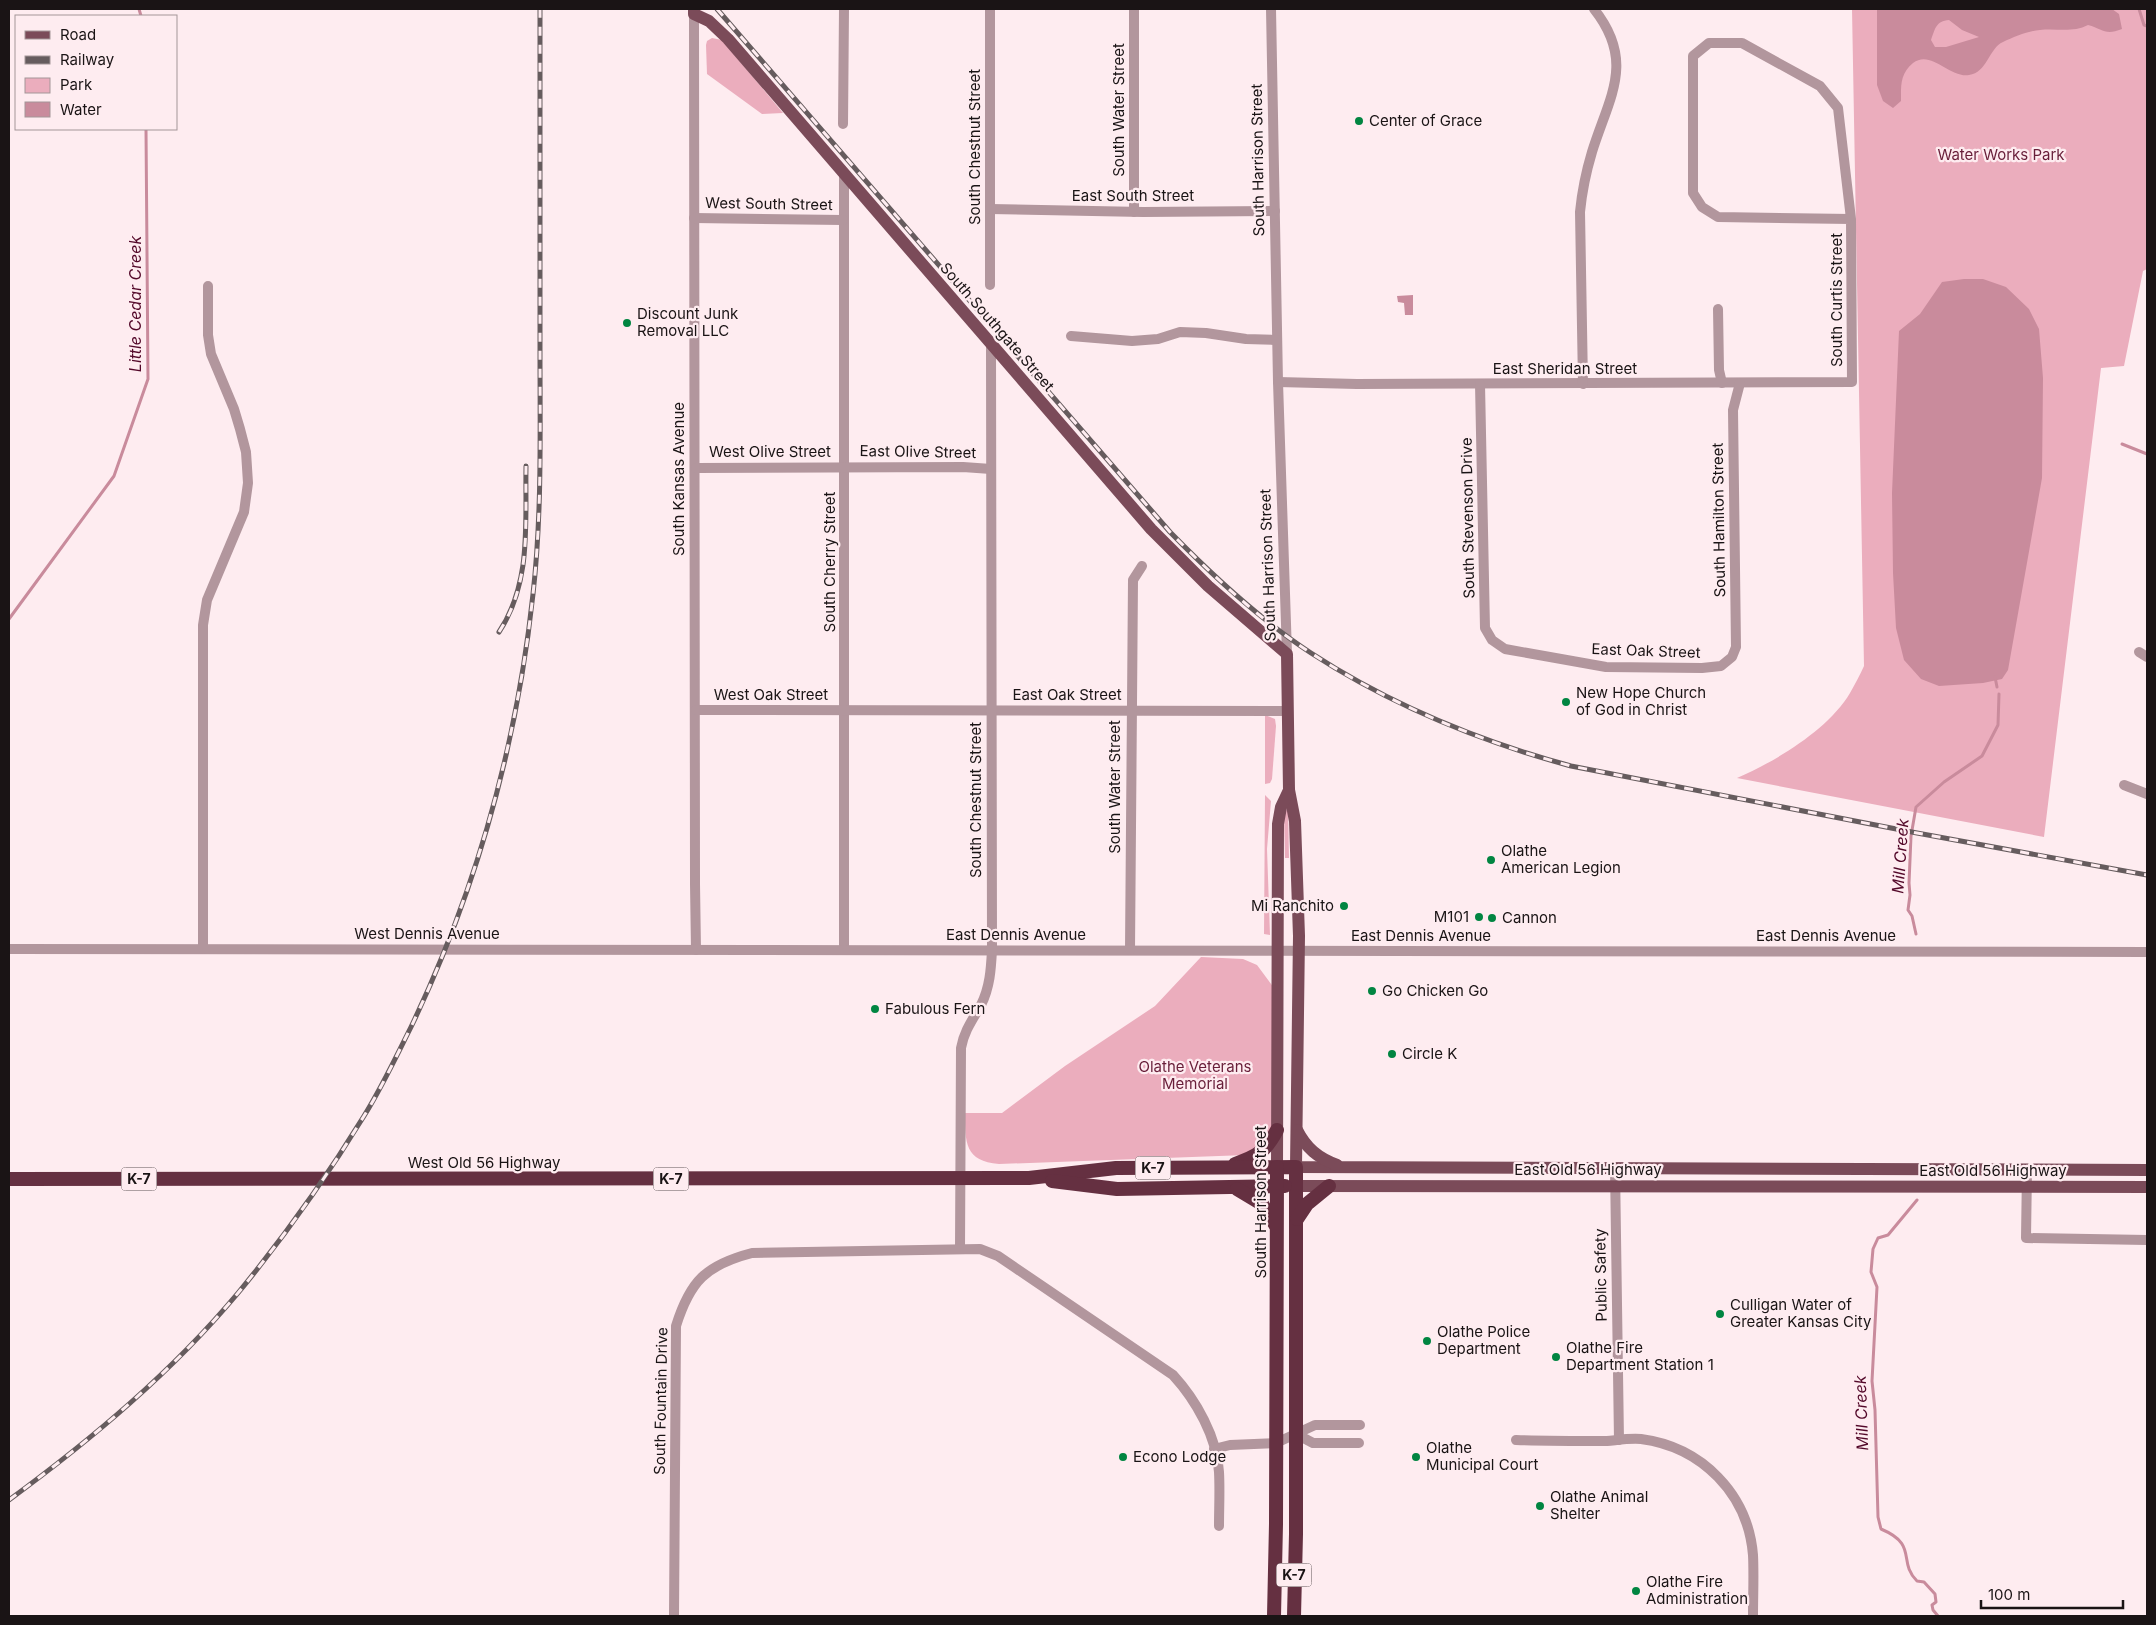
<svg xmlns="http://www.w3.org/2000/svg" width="2156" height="1625" font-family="Inter,sans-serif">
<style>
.green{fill:#ebadbd}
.water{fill:#c98b9c;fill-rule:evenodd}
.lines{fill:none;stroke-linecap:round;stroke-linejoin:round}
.stream{stroke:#c98b9c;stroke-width:3}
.minor{stroke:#b2969d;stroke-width:10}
.major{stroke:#7b4b59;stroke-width:12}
.highway{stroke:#653041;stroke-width:14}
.rail-casing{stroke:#665c5e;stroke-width:5}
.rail{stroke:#feecf0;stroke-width:3;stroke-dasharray:9;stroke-linecap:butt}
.poi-dot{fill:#018541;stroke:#feecf0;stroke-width:2}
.labels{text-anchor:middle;stroke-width:4.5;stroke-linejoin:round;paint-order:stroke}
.shield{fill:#feecf0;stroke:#5e5557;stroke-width:1}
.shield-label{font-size:14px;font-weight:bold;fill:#1a1415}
.street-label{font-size:15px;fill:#1a1415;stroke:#feecf0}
.poi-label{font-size:15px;fill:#1a1415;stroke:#feecf0;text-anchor:start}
.park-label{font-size:15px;fill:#681e39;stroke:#feecf0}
.water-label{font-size:16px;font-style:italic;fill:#530829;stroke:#feecf0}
</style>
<rect width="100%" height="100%" fill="#feecf0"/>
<g class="green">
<path d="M1852 9H2147V269L2143 271 2124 366 2101 368 2044 837 1737 778C1776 761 1828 730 1850 693 1855 684 1860 675 1864 666Z"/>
<polygon points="712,38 722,40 783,113 762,114 707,74 706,45 707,41"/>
<polygon points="1265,715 1275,719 1276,726 1272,779 1270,783 1265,784"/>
<polygon points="1265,795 1271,801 1267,849 1270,935 1264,934"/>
<polygon points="1288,806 1289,858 1285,858 1284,817"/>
<path d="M1201 957 1243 959 1257 965 1274 988 1275 1129 1268 1141 1246 1155 999 1164C965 1161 965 1143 965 1113H1002L1065 1066 1155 1006Z"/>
</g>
<g class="water">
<path d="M1877 9H2112L2119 14 2122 29C2105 36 2103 29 2088 25 2073 33 2056 28 2040 30 2028 31 2014 37 2003 42 1989 48 1987 73 1969 75 1949 78 1931 49 1913 63 1900 74 1901 85 1901 101L1893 108 1883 101 1877 85ZM1949 20 1962 30 1979 37 1946 47H1935L1931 40C1935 29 1936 21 1949 20Z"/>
<polygon points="1964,279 1983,279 2006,287 2029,309 2039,329 2043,378 2042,478 2008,670 2002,679 1983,683 1939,686 1921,679 1904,660 1896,628 1893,573 1892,493 1899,331 1920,314 1942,282"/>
<polygon points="1413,295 1413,315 1405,315 1404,303 1398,302 1397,296"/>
</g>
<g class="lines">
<g class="stream">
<polyline points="139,9 141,16"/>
<polyline points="2139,9 2144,25 2147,26"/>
<polyline points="2122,444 2147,454"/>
<polyline points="9,619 114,476 148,379 146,129"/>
<polyline points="1995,677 1997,687"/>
<polyline points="1916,934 1912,916 1908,910 1910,895 1909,883 1911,836 1916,807 1944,782 1982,756 1998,725 1999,694"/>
<path d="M1917 1200 1888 1235 1878 1238 1873 1249 1871 1272 1877 1287 1872 1381 1875 1410 1878 1517 1881 1529C1919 1545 1897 1561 1917 1581L1924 1582 1935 1594 1936 1602 1932 1605 1933 1610 1938 1616"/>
</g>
<g class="minor">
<polyline points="990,9 990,285"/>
<polyline points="1271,9 1278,382 1287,654"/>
<polyline points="694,14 695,884 696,950"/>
<polyline points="843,124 844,9"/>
<polyline points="844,174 844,949"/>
<polyline points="990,209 1143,212 1275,211"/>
<polyline points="1134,212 1134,9"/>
<polyline points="694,218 843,220"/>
<polyline points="1718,309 1719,370 1722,383"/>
<polyline points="1071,336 1132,341 1158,339 1180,332 1206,333 1246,339 1277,340"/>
<polyline points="1278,382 1357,384 1852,382 1851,219 1718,217 1702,207 1693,193 1693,56 1709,43 1742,43 1820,86 1838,108 1851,219"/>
<polyline points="1480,384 1485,628 1492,640 1505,649 1606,667 1702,668 1721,666 1732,657 1736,647 1733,410 1740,383"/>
<path d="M1583 384 1580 212C1582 191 1586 172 1592 152 1609 97 1636 62 1594 9"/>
<polyline points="696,468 963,467 991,469"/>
<polyline points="2139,652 2147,657"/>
<polyline points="696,710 1288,711"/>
<polyline points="2124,785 2147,794"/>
<polyline points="9,949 2147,952"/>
<polyline points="203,949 203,625 207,600 244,512 248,483 246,452 240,429 234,409 211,354 208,335 208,286"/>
<polyline points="1130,950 1133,580 1142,566"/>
<polyline points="1615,1168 1619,1440"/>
<polyline points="2027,1170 2026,1238 2147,1240"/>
<path d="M960 1249 961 1048C964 1031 973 1019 981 1005 990 987 991 969 992 950L991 345"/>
<polyline points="1296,1434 1313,1443 1359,1443"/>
<path d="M1516 1440C1546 1441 1576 1441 1607 1441 1618 1440 1630 1438 1641 1439 1702 1447 1748 1494 1753 1555 1754 1575 1753 1596 1753 1616"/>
<polyline points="1214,1449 1230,1445 1276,1443 1315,1425 1360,1425"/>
<path d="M674 1616 676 1326C690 1281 706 1265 752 1253L980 1249 998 1256 1173 1375C1196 1400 1217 1437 1219 1472 1220 1490 1219 1508 1219 1526"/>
</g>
<g class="major">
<polyline points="694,9 694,14 709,21 728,39 1151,529 1208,586 1287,654 1289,790 1295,821 1299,936 1296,1167 2147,1170"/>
<path d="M1297 1130C1306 1148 1318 1158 1337 1165"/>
<polyline points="1277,1167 1278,824 1281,807 1289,790"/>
<polyline points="1296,1186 2147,1187"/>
</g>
<g class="highway">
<path d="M1235 1164C1258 1156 1266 1151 1277 1130"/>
<polyline points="9,1179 1029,1178 1116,1168 1296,1167 1296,1534 1294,1616"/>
<polyline points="1052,1181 1117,1189 1285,1186"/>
<polyline points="1237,1189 1262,1204 1276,1226"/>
<polyline points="1297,1219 1307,1204 1329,1186"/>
<polyline points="1274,1616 1276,1524 1277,1167"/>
</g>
<defs>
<g id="rail">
<path d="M717 9 1170 532C1213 576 1259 619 1311 653 1391 705 1479 741 1571 766L1917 833 2147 875"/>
<path d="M499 632C532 582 525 523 526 466"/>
<path d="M9 1500C92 1439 172 1372 238 1293 284 1237 326 1178 364 1116 382 1087 396 1057 411 1027 476 891 517 744 533 594 542 514 540 432 540 352 540 237 540 123 540 9"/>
</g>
</defs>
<use href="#rail" class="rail-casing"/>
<use href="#rail" class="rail"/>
</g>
<g class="poi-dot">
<circle cx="1359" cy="121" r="5"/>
<circle cx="627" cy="323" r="5"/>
<circle cx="1566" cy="702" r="5"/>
<circle cx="1491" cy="860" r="5"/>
<circle cx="1344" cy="906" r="5"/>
<circle cx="1479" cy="917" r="5"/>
<circle cx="1492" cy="918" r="5"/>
<circle cx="1372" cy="991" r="5"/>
<circle cx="875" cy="1009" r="5"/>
<circle cx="1392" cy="1054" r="5"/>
<circle cx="1720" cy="1314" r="5"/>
<circle cx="1427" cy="1341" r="5"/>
<circle cx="1556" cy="1357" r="5"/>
<circle cx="1123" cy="1457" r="5"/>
<circle cx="1416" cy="1457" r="5"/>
<circle cx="1540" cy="1506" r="5"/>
<circle cx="1636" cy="1591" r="5"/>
</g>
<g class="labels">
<g class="shield">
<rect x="1135.5" y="1156.5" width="35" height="23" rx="4"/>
<rect x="121.5" y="1167.5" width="35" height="23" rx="4"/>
<rect x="653.5" y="1167.5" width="35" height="23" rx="4"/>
<rect x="1276.5" y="1563.5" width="35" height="23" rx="4"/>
</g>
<g class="shield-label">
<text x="1153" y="1173">K-7</text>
<text x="139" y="1184">K-7</text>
<text x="671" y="1184">K-7</text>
<text x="1294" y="1580">K-7</text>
</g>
<g class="street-label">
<text transform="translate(1119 110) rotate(-90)" y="5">South Water Street</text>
<text transform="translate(975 147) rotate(-90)" y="5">South Chestnut Street</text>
<text transform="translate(1258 160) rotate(-91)" y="5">South Harrison Street</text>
<text x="1133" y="201">East South Street</text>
<text transform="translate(769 204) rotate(1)" y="5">West South Street</text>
<text transform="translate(1837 300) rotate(-90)" y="5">South Curtis Street</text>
<text transform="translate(997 327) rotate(49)" y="5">South Southgate Street</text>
<text x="1565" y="374">East Sheridan Street</text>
<text x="770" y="457">West Olive Street</text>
<text transform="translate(918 452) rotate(1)" y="5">East Olive Street</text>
<text transform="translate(679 479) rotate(-90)" y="5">South Kansas Avenue</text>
<text transform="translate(1468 518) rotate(-91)" y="5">South Stevenson Drive</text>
<text transform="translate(1719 520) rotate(-91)" y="5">South Hamilton Street</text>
<text transform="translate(830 562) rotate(-90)" y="5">South Cherry Street</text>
<text transform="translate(1268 565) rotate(-92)" y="5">South Harrison Street</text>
<text transform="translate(1646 651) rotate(2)" y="5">East Oak Street</text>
<text x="771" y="700">West Oak Street</text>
<text x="1067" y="700">East Oak Street</text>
<text transform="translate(1115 787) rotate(-90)" y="5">South Water Street</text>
<text transform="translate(976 800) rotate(-90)" y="5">South Chestnut Street</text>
<text x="427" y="939">West Dennis Avenue</text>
<text x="1016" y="940">East Dennis Avenue</text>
<text x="1421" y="941">East Dennis Avenue</text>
<text x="1826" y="941">East Dennis Avenue</text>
<text x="484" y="1168">West Old 56 Highway</text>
<text x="1588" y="1175">East Old 56 Highway</text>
<text x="1993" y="1176">East Old 56 Highway</text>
<text transform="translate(1261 1202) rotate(-90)" y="5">South Harrison Street</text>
<text transform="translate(1601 1275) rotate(-91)" y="5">Public Safety</text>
<text transform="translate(661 1401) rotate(-89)" y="5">South Fountain Drive</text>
</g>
<g class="poi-label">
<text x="1369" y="126">Center of Grace</text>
<text x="637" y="319">Discount Junk<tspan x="637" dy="17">Removal LLC</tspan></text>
<text x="1576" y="698">New Hope Church<tspan x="1576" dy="17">of God in Christ</tspan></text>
<text x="1501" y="856">Olathe<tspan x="1501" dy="17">American Legion</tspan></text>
<text x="1334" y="911" text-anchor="end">Mi Ranchito</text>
<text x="1469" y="922" text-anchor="end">M101</text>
<text x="1502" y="923">Cannon</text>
<text x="1382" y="996">Go Chicken Go</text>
<text x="885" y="1014">Fabulous Fern</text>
<text x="1402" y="1059">Circle K</text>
<text x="1730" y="1310">Culligan Water of<tspan x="1730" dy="17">Greater Kansas City</tspan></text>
<text x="1437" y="1337">Olathe Police<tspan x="1437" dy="17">Department</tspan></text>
<text x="1566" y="1353">Olathe Fire<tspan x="1566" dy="17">Department Station 1</tspan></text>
<text x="1426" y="1453">Olathe<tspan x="1426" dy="17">Municipal Court</tspan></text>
<text x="1133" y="1462">Econo Lodge</text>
<text x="1550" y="1502">Olathe Animal<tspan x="1550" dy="17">Shelter</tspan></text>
<text x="1646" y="1587">Olathe Fire<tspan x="1646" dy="17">Administration</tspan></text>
</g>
<g class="park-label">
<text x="2001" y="160">Water Works Park</text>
<text x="1195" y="1072">Olathe Veterans<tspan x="1195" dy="17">Memorial</tspan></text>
</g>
<g class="water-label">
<text transform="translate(135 304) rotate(-90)" y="6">Little Cedar Creek</text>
<text transform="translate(1900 856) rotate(-86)" y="6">Mill Creek</text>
<text transform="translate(1861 1413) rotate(-92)" y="6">Mill Creek</text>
</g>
</g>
<rect width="2156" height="1625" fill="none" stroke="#1a1415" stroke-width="20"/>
<rect x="15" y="15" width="162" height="115" fill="#feecf0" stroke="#a39698"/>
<rect x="25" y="31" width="25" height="8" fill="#7b4b59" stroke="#a39698"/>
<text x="60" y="40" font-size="15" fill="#1a1415">Road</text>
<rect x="25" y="56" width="25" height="8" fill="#665c5e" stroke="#a39698"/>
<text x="60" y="65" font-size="15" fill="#1a1415">Railway</text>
<rect x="25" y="78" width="25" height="15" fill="#ebadbd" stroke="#a39698"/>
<text x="60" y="90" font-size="15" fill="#1a1415">Park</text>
<rect x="25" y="102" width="25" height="15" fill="#c98b9c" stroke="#a39698"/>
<text x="60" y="115" font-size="15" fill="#1a1415">Water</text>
<path d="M1981 1600v8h142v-8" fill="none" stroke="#1a1415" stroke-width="2.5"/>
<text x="1988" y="1600" font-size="15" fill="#1a1415" stroke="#feecf0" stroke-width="4" paint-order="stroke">100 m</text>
</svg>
